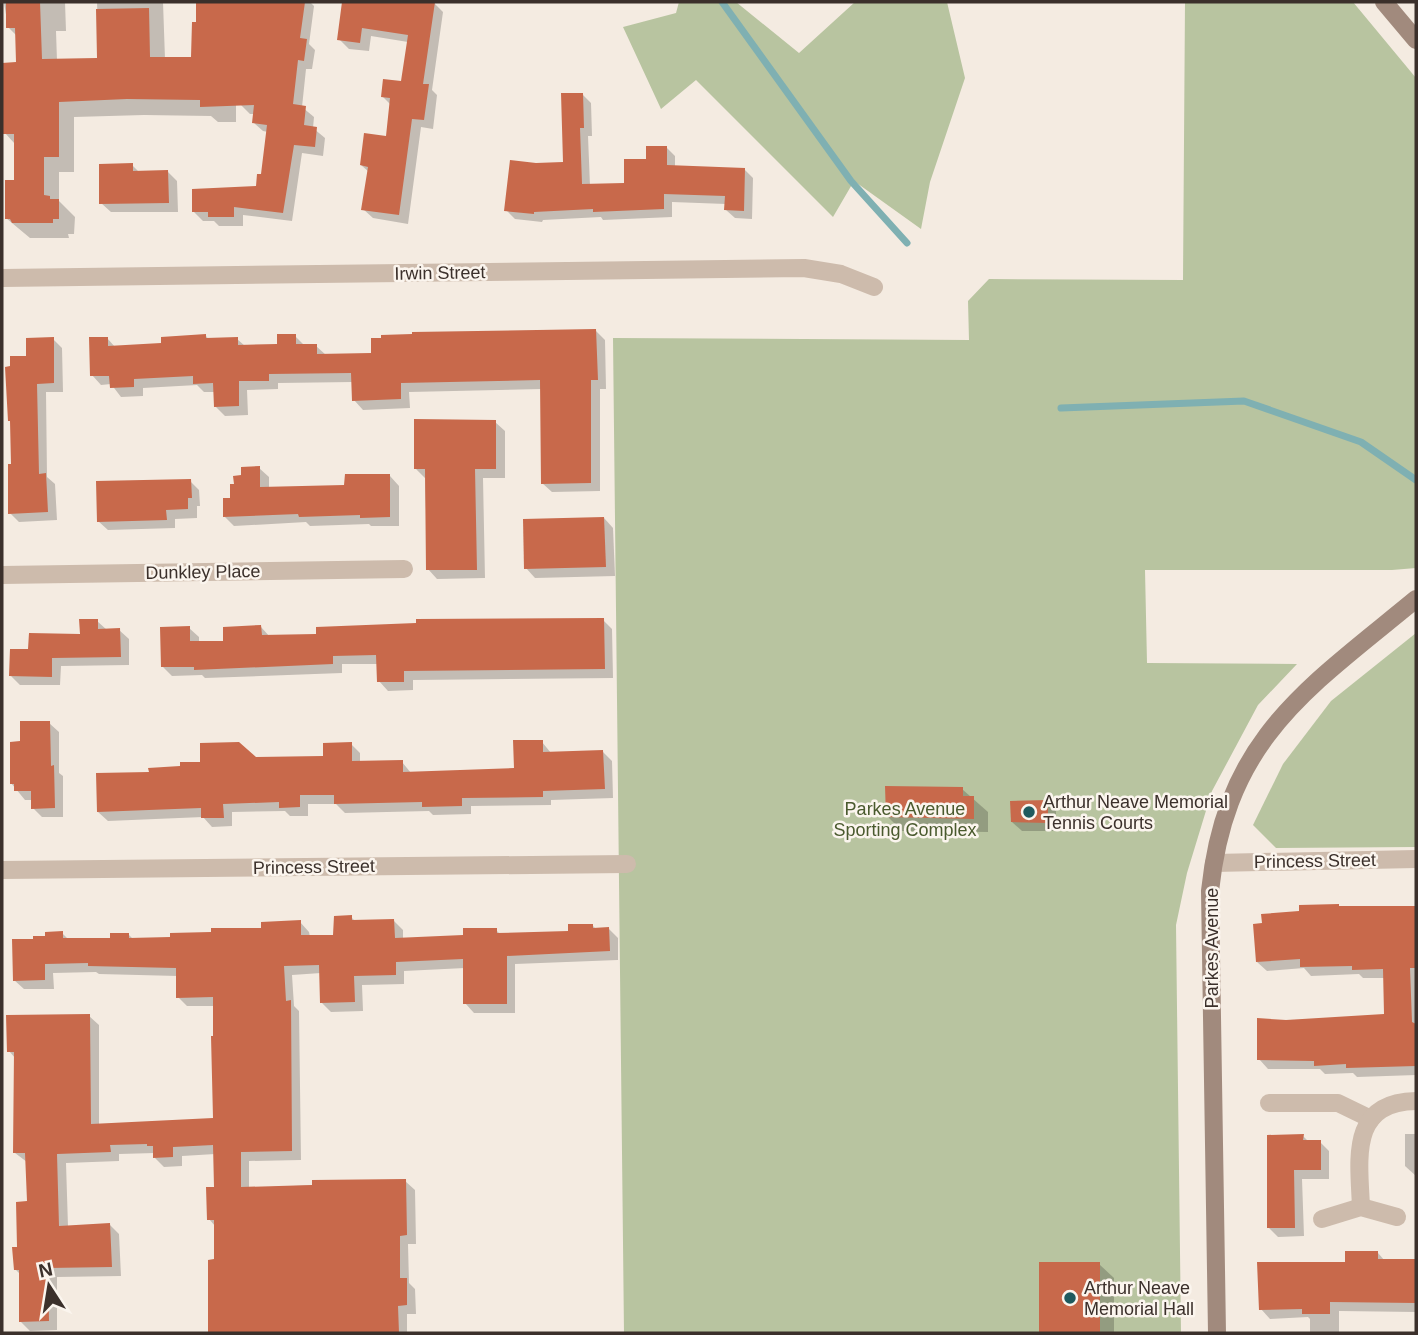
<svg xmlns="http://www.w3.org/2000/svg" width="1418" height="1335" font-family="Helvetica,sans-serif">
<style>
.green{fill:#b8c4a0}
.shadow{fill:#0003}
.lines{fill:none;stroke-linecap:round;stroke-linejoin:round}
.stream{stroke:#7fb0b2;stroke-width:7}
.building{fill:#c8694b}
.street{stroke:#cdbbac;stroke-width:18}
.secondary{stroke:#a18a7d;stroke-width:18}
.poi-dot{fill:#1f5a5e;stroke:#fbf5ee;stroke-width:2.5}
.labels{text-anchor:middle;stroke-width:5;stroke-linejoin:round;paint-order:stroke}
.street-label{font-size:18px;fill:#3b302b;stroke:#fbf5ee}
.poi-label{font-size:18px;fill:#3b302b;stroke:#fbf5ee;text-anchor:start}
.park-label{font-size:18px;fill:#4a5a2e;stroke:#fbf5ee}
</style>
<rect width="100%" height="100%" fill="#f4ebe1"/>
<g class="green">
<polygon points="679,2 736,2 799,53 855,2 947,2 965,78 930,182 921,229 854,181 833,217 696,80 661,109 623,27 676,13"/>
<polygon points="1185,2 1353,2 1416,78 1416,568 1392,570 1145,570 1147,663 1297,664 1258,705 1212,791 1187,873 1176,925 1181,1333 624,1333 613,338 969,340 968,301 989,279 1183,280"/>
<polygon points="1416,633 1416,847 1276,848 1253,825 1283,764 1331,701"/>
</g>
<g class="shadow">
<polygon points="4,2 65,2 66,31 56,31 57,61 99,60 97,2 163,2 165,59 193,59 198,23 198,2 236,2 236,122 218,122 211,116 144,115 74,117 74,172 59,172 59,201 75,217 74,234 68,234 69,238 30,238 6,218 16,182 15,144 5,133 17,64 17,36 8,27"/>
<polygon points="254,2 310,2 314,6 309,44 315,50 312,69 306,69 302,107 314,117 313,128 325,138 323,156 302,153 292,221 243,215 243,226 219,226 214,221 203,221 193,211 257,187 262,176 268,132 263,131 253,122 254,114 250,114 241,105"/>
<polygon points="344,2 428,2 434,3 443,12 432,90 437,95 433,129 421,127 408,224 373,218 363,209 369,172 361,165 387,138 391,105 383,97 402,83 408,42 371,36 369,51 349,49 339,39"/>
<polygon points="582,94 591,103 592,136 588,136 590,186 626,185 648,160 666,147 675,156 675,167 744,169 753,178 752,219 735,218 726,210 726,204 672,202 672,217 603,220 601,217 543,220 542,222 515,219 506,210 536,165 565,164"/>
<polygon points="132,165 140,173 168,172 177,181 178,212 111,212 101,203"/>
<polygon points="596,331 605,340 606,389 600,389 600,491 552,492 542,483 542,389 409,392 410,408 363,410 354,400 353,382 278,383 278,389 247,390 248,415 225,416 215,406 215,392 204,392 197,385 143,388 143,396 121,397 111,384 101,385 92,375 107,338 115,347 163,345 206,336 209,340 237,339 245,346 278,346 295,336 304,345 316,346 326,355 373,354"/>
<polygon points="53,339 62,348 63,392 46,392 47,477 55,484 57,520 19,522 10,513 13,466 28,358"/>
<polygon points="495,422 505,431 505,478 483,478 485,578 437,579 428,569 425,478 416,469"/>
<polygon points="259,468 269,477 269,488 346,486 390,476 399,486 399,526 371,526 369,524 310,526 306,522 234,526 224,516 236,485"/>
<polygon points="190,481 199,490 200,506 197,506 197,518 175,519 175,528 108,530 98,521"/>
<polygon points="604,518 613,528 615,576 535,578 526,568"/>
<polygon points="603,620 612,629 613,678 413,680 413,690 388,691 379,681 378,664 342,664 342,673 205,678 202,675 172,676 163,667 189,628 199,637 199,643 225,642 261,627 270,637"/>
<polygon points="97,621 107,630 119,630 129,639 129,665 61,666 60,685 20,685 11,676 30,651 81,635"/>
<polygon points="49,723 59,732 59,773 63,776 63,817 42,817 33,808 32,800 25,800 11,783 22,743"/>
<polygon points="542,742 551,753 603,752 612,761 613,798 551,800 551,805 471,806 471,814 433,815 429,811 345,813 336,804 308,804 308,816 290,816 285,811 232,812 232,826 212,827 203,817 108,821 98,812 150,774 255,759 325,758 351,744 360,753 360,763 402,762 411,773 515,770"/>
<polygon points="962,789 988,812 988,832 902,831 888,817"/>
<polygon points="1047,802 1056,811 1056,831 1022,831 1012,822"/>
<polygon points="1300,907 1416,908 1416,1075 1357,1077 1353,1073 1325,1074 1320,1069 1268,1069 1259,1059 1286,1022 1386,1015 1385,978 1363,978 1359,974 1311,976 1304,968 1267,971 1257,962 1300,912"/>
<polygon points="351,917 356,922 394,921 403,930 403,939 465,937 496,930 501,935 570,933 592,925 596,929 609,929 618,938 618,960 515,964 515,1013 474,1013 465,1003 465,968 404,971 404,984 362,985 363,1011 331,1012 322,1003 321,973 292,975 294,1006 299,1011 301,1160 249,1161 249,1188 405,1181 415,1190 416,1244 408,1244 409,1283 415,1289 416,1314 407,1314 407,1333 210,1333 210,1261 216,1261 215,1226 209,1219 215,1188 215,1154 182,1156 182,1166 164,1167 155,1158 155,1153 119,1154 119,1161 66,1163 68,1227 110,1225 119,1234 121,1276 57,1277 57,1330 30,1331 21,1322 21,1275 15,1269 28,1203 27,1162 15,1153 16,1059 9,1051 89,1016 99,1025 99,1125 215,1120 214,1006 187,1006 178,997 178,976 99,974 96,972 53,973 54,989 24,989 14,980 35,940 62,933 69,940 112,940 129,935 134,940 172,939 263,929 300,922 309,932 310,937 335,937"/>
<polygon points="1405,1134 1416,1134 1416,1176 1405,1166"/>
<polygon points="1303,1136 1309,1142 1320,1142 1329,1151 1329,1179 1302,1179 1304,1236 1278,1237 1269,1228"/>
<polygon points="1378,1253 1385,1261 1416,1260 1416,1312 1339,1311 1339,1333 1310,1333 1310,1319 1308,1317 1270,1319 1261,1309 1347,1264"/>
<polygon points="1040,1264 1099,1264 1114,1278 1114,1333 1041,1333"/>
</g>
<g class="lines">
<g class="stream">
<polyline points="722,2 851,181 907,243"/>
<polyline points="1061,408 1244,401 1361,442 1416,480"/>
</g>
</g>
<g class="building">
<polygon points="6,2 40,2 42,59 97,58 96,9 149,8 150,57 191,57 192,22 196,22 196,2 305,2 300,38 307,39 304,61 298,60 293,104 306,106 304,125 317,127 315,147 294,145 283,213 234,207 234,217 208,217 208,212 192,212 192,189 256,186 257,174 261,174 267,125 252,123 254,105 200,107 200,100 127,99 59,102 59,157 44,157 44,195 50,196 50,199 59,199 59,219 53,219 53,223 12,223 10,219 5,219 5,180 14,180 14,134 3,134 2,63 16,62 15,28 6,28"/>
<polygon points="342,2 435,2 423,84 429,84 424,120 412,119 399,215 361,210 368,167 360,165 364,133 386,136 390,98 381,97 383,79 401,81 408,35 362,28 360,43 337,40"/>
<polygon points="561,93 583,93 584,128 580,128 582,184 624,183 624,159 646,159 646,146 667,146 667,165 745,168 744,211 724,210 725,196 664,194 664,209 593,212 593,209 534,212 534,214 504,211 510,160 536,163 563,162"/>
<polygon points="133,163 133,171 168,170 169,203 99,204 99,164"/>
<polygon points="596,329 598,380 591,380 591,483 541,484 540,380 401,383 401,399 352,401 351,373 269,374 269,381 239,381 239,406 214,407 213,383 193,384 193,376 134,379 134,387 110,388 109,376 90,376 89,337 108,337 108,346 161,343 161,337 206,334 206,338 238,337 238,345 277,344 277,334 296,334 296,344 317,344 317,354 371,353 371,338 381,338 381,335 412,334 412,332"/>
<polygon points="54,337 54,383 37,384 39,474 46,473 48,512 8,514 8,464 11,464 10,421 8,421 5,367 10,366 10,356 26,356 26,338"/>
<polygon points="414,419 496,420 496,469 475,469 477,570 426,570 425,469 414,469"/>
<polygon points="260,466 260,487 344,485 345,474 390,474 390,517 360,518 360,515 299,517 298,514 223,517 223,498 230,498 230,484 234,484 233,476 241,475 241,467"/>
<polygon points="191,479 192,498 188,498 188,509 166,510 167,520 97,522 96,481"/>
<polygon points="604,517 606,567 524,569 523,519"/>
<polygon points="604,618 605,669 404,671 404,682 377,682 376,655 333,656 333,664 194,670 194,667 161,667 160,627 190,626 190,641 223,641 223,627 261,625 262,635 316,634 316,627 416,623 416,619"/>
<polygon points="79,619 98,619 98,629 120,628 121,657 52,658 52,677 9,676 10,649 28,649 29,633 80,634"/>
<polygon points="20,721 50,721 51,766 54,765 55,808 31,809 31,791 14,791 14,784 10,784 10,742 20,741"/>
<polygon points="513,740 543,740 543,752 603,750 605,789 543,791 543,797 462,798 462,806 422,807 422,802 334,804 334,795 300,795 300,807 279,808 279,802 223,804 224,818 201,818 201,808 97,812 96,773 149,772 148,768 180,766 180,762 200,762 200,743 239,742 256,757 323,756 323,743 352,742 352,761 403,760 403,772 514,768"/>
<polygon points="885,786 963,787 963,796 974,796 974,819 886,817"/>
<polygon points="1048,800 1048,823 1011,822 1010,801"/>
<polygon points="1339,904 1339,906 1416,906 1416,968 1410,968 1412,1022 1416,1024 1416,1066 1346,1068 1346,1064 1314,1066 1314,1061 1257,1060 1257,1018 1286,1020 1384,1014 1383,969 1352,970 1352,966 1300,967 1300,959 1256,962 1253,924 1262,923 1261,914 1299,911 1299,905"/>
<polygon points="352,915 352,920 394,919 395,938 463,935 463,928 497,928 497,933 568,931 568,924 593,924 593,928 609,927 610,951 507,956 507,1004 463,1004 463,959 396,962 396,975 354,976 355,1002 320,1003 319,965 284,966 286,1001 291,1000 292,1151 241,1152 241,1187 312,1185 312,1180 406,1179 407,1235 400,1236 400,1278 407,1278 407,1305 398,1306 399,1333 208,1333 208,1260 214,1259 214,1220 207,1220 206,1187 214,1187 213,1145 173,1147 173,1157 153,1158 153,1146 147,1146 147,1144 110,1145 111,1152 57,1154 59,1226 110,1223 112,1267 48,1268 49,1321 19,1322 19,1270 14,1270 12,1247 17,1247 16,1202 27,1201 25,1153 13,1153 14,1052 7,1052 6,1015 90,1014 91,1124 213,1118 211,1036 213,1036 213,997 176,998 176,968 88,966 88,963 45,964 45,980 13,981 12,939 33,939 33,936 45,936 45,932 63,931 63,938 110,938 110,933 129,933 129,938 170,937 170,933 211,932 211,928 261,928 261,922 301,920 301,935 333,935 334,916"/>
<polygon points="1304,1134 1303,1140 1321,1140 1321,1170 1294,1170 1295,1228 1267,1228 1267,1135"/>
<polygon points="1345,1251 1378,1251 1378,1259 1416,1259 1416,1303 1330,1302 1330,1314 1302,1314 1302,1309 1259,1310 1257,1262 1345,1262"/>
<rect x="1039" y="1262" width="61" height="71"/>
</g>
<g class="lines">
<g class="street">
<polyline points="2,278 804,268 841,274 874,287"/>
<polyline points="2,575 404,569"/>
<polyline points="1214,863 1416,859"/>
<polyline points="2,870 627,864"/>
<polyline points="1269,1103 1338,1103 1371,1119"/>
<path d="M1361 1207C1359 1159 1349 1102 1416 1101"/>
<polyline points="1322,1219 1361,1207 1397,1217"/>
</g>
<g class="secondary">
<polyline points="1384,2 1416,40"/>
<path d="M1217 1333 1210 891C1226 738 1307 689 1416 599"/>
</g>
</g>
<g class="poi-dot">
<circle cx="1029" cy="812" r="7"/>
<circle cx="1070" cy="1298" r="7"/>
</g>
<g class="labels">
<g class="street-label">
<text transform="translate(440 273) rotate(-1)" y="6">Irwin Street</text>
<text transform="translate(203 572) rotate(-1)" y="6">Dunkley Place</text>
<text transform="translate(1315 861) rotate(-1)" y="6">Princess Street</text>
<text transform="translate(314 867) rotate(-1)" y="6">Princess Street</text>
<text transform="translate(1212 948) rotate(-90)" y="6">Parkes Avenue</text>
</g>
<g class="poi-label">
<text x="1043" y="808">Arthur Neave Memorial<tspan x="1043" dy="21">Tennis Courts</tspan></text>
<text x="1084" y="1294">Arthur Neave<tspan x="1084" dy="21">Memorial Hall</tspan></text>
</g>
<g class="park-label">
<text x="905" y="815">Parkes Avenue<tspan x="905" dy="21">Sporting Complex</tspan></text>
</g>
</g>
<rect width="1418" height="1335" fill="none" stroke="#3b302b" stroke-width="7"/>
<g transform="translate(49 1286) rotate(348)" stroke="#fbf5ee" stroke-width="5" paint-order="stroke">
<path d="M0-5L12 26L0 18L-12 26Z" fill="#3b302b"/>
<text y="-10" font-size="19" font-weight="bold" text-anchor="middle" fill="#3b302b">N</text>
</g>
</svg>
